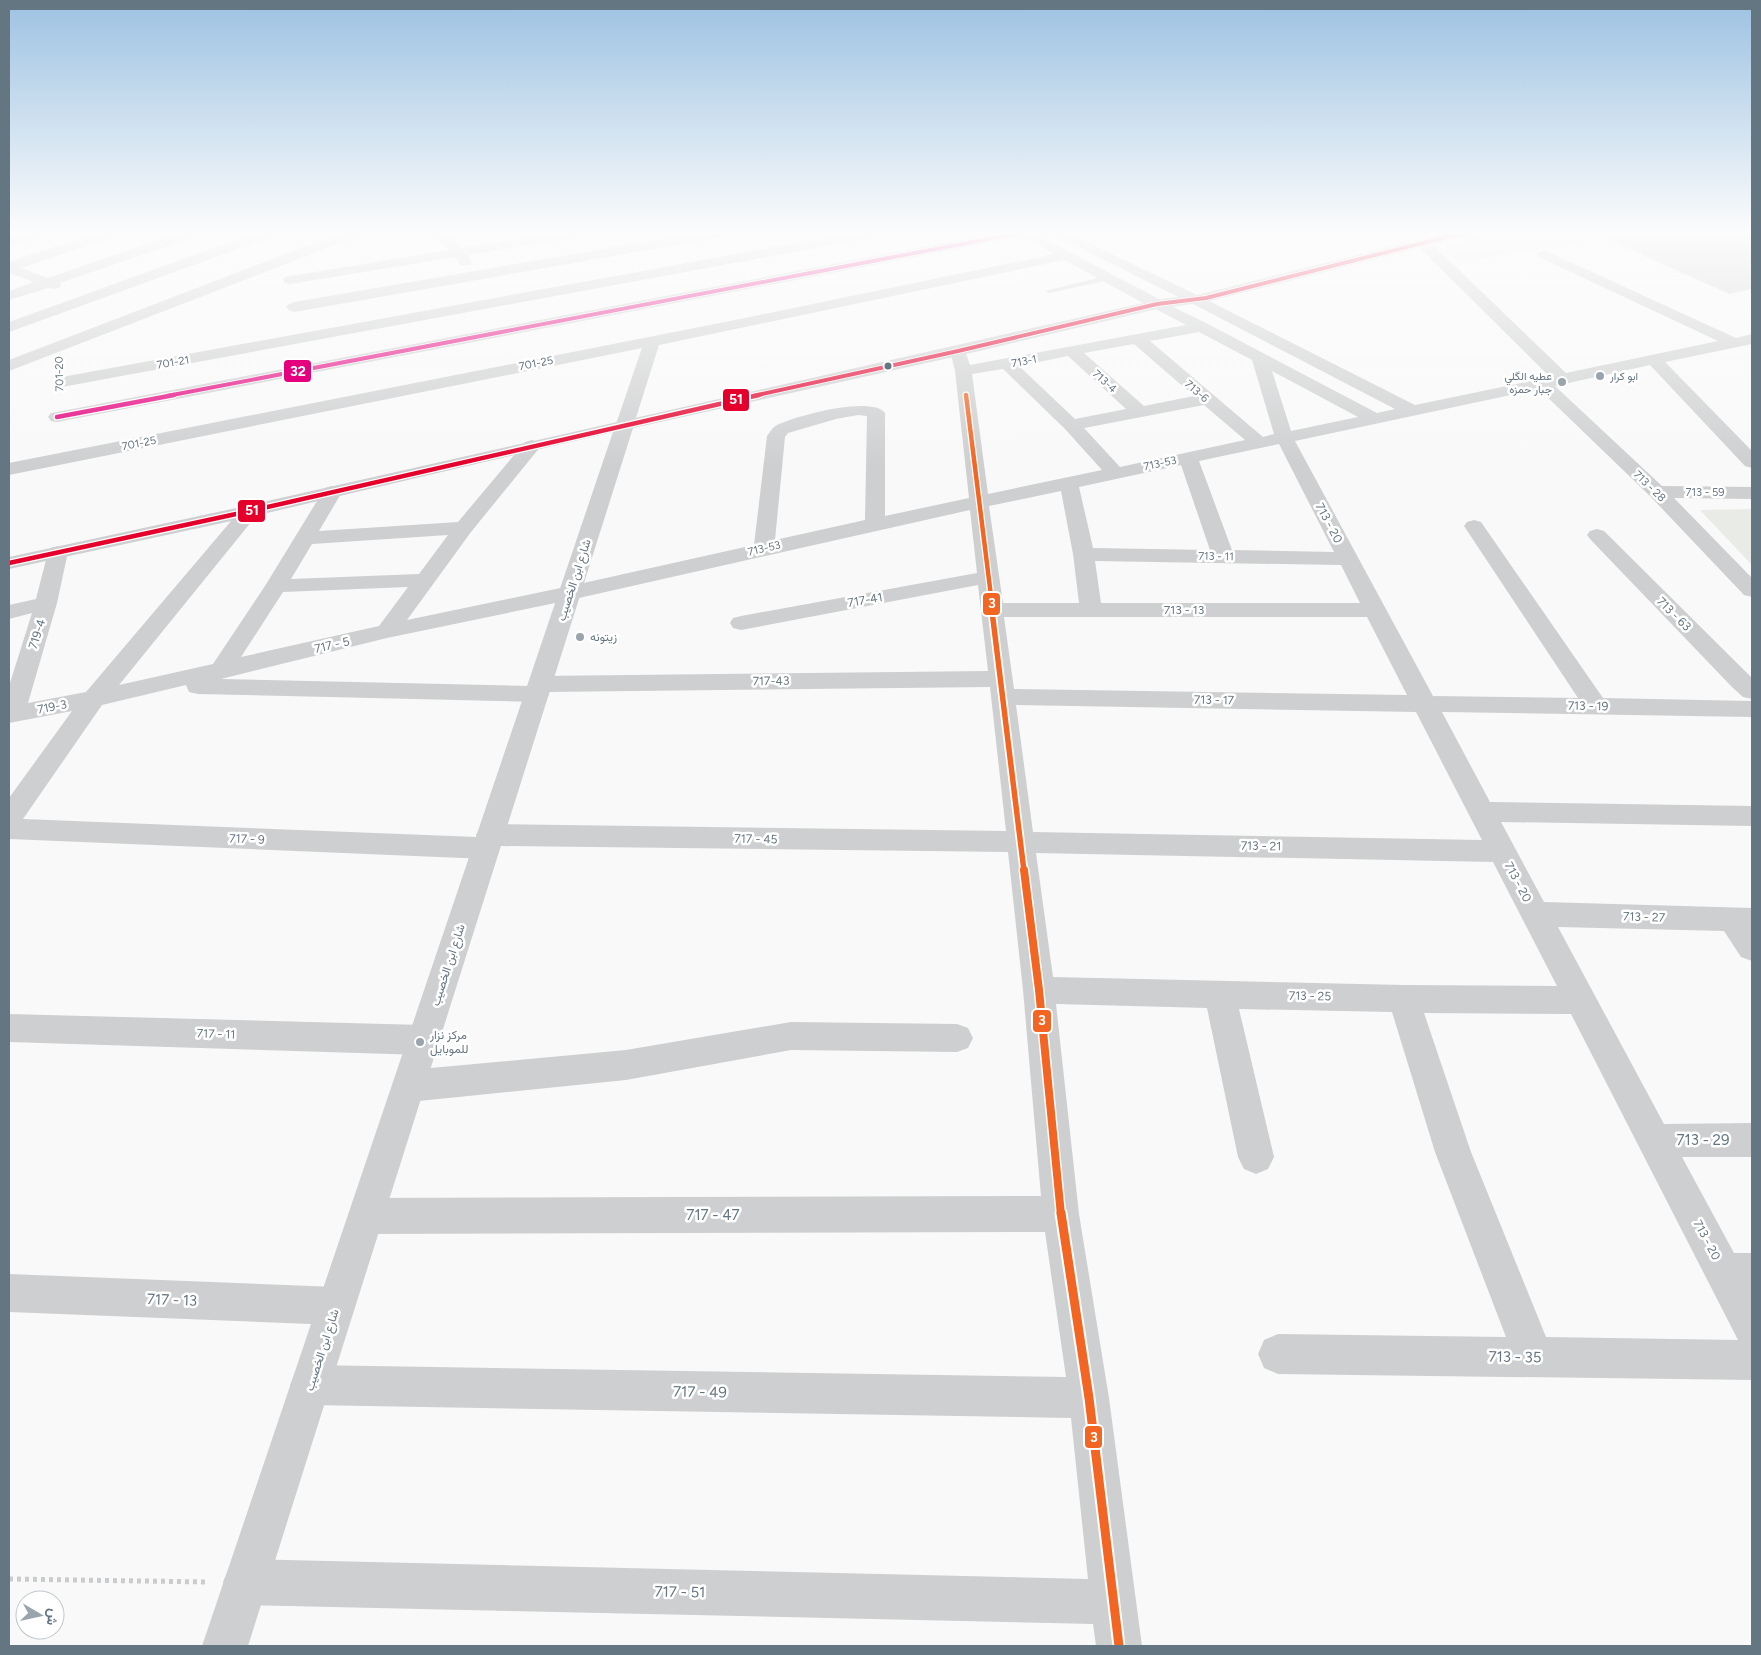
<svg xmlns="http://www.w3.org/2000/svg" width="1761" height="1655" font-family="Figtree,Vazirmatn,sans-serif">
<style>
.built{fill:#e8e9e9}
.green{fill:#e8ebe6}
.building{fill:#d0d2d3;stroke:#e8e8e8}
.lines{fill:none;stroke-linecap:round;stroke-linejoin:round}
.path{stroke:#cbcccd;stroke-width:5;stroke-dasharray:4 4;stroke-linecap:butt}
.service{fill:#cecfd0;fill-rule:evenodd}
.minor{fill:#cecfd0;fill-rule:evenodd}
.tertiary{fill:#cecfd0;fill-rule:evenodd}
.bus-1-far3-casing{stroke:#fff;stroke-width:7}
.bus-1-far2-casing{stroke:#fff;stroke-width:9}
.bus-1-far1-casing{stroke:#fff;stroke-width:11}
.bus-1-casing{stroke:#fff;stroke-width:13}
.bus-2-far1-casing{stroke:#fff;stroke-width:5.5}
.bus-2-casing{stroke:#fff;stroke-width:7}
.bus-3-far1-casing{stroke:#fff;stroke-width:5.5}
.bus-3-casing{stroke:#fff;stroke-width:7}
.bus-1-far3{stroke:#f26522;stroke-width:4.5}
.bus-1-far2{stroke:#f26522;stroke-width:5.5}
.bus-1-far1{stroke:#f26522;stroke-width:8}
.bus-1{stroke:#f26522;stroke-width:9}
.bus-2-far1{stroke:#e5007d;stroke-width:4}
.bus-2{stroke:#e5007d;stroke-width:4.5}
.bus-3-far1{stroke:#e4002b;stroke-width:4}
.bus-3{stroke:#e4002b;stroke-width:4.5}
.bus-dot{fill:#657683;stroke:#fff;stroke-width:2}
.poi-dot{fill:#99a4ac;stroke:#fff;stroke-width:2}
.labels{text-anchor:middle;stroke-width:5;stroke-linejoin:round;paint-order:stroke}
.far-street-label{font-size:11px;fill:#657683;stroke:#fff}
.far-poi-label{font-size:11px;fill:#657683;stroke:#fff;text-anchor:end}
.street-label{font-size:12px;fill:#657683;stroke:#fff}
.poi-label{font-size:12px;fill:#657683;stroke:#fff;text-anchor:start}
.near-street-label{font-size:15px;fill:#657683;stroke:#fff}
.line-badge{stroke:#fff;stroke-width:2}
.badge-label{font-size:14px;text-anchor:middle;font-weight:bold;fill:#fff}
</style>
<rect width="100%" height="100%" fill="#f9f9f9"/>
<polygon class="built" points="1490,233 1636,233 1461,262 1445,253 1445,244"/>
<polygon class="green" points="1752,509 1752,565 1700,510"/>
<polygon class="building" points="1594,233 1752,233 1752,289 1729,294"/>
<g class="lines">
<polyline class="path" points="9,1579 208,1582"/>
<polygon class="service" points="1106,276 1110,278 1109,280 1049,293 1045,291"/>
<g class="minor">
<polygon points="24,233 44,233 43,236 9,247 9,239"/>
<polygon points="97,233 117,233 116,236 21,268 48,278 178,233 198,233 197,236 60,283 61,285 59,288 54,289 48,288 9,300 9,291 34,282 9,273 9,262"/>
<polygon points="255,233 275,233 274,236 9,332 9,322"/>
<polygon points="340,233 359,233 358,236 9,371 9,360"/>
<polygon points="429,233 446,233 463,248 554,233 587,233 581,237 468,255 472,262 470,265 460,265 456,257 290,284 285,283 283,280 285,277 290,276 450,250"/>
<polygon points="696,233 728,233 722,237 294,312 289,310 286,307 289,304 294,302"/>
<polygon points="851,233 881,233 875,237 62,387 56,386 54,382 56,378 62,377"/>
<polygon points="996,233 1025,233 1019,237 57,422 51,421 48,417 51,413 57,412"/>
<path d="M1423 239 1428 240 1566 373 1718 341 1539 257 1537 254 1544 250 1736 338 1752 334V344L1665 362 1752 451V468L1745 466 1650 365 1555 386 1662 486 1752 487V499L1674 498 1752 578V597L1744 595 1650 496 1539 389 1295 441 1433 696 1578 698 1464 526 1467 522 1474 520 1481 522 1603 698 1752 701V717L1442 712 1490 802 1752 806V826L1501 822 1544 902 1752 908V961L1741 957 1724 931 1558 927 1664 1124 1752 1123V1157H1682L1734 1253H1752V1380L1278 1374 1264 1368 1258 1354 1264 1340 1278 1334 1506 1337 1435 1152 1392 1012 1239 1009 1274 1157 1268 1169 1256 1174 1244 1169 1238 1157 1207 1008 1056 1004 1079 1214 1109 1398 1142 1646H1096L1093 1624 246 1605 230 1598 223 1582 230 1566 246 1559 1088 1579 1071 1418 310 1405 296 1399 290 1385 296 1371 310 1365 1066 1377 1045 1232 366 1234 353 1229 348 1216 353 1203 366 1198 1041 1196 1023 990 1008 852 499 846 500 848 496 856 486 859 9 839V798L72 711 9 723V686L32 613 9 619V605L36 599 48 552 51 548 58 546 65 548 68 552 57 603 28 703 86 692 243 507 250 505 257 507 260 511 119 685 213 664 265 586 325 488 332 486 339 488 342 492 319 531 458 522 525 442 532 440 539 442 541 446 471 532 407 620 570 586 754 545 767 436C770 432 773 427 777 425 795 416 872 395 885 413V516L969 498 955 371 950 351 952 348H964L970 365 1186 325 1152 307 1149 304 1152 301 1157 299 1208 324 1377 413 1395 409 1191 303 1188 300 1191 297H1201L1415 405 1550 377 1418 246 1416 243ZM1199 332 1252 360 1274 434 1263 437 1150 341ZM1134 344 1194 396 1144 406 1084 353ZM1068 356 1126 409 1075 419 1019 366ZM1003 369 1065 429 1102 470 988 494 972 374ZM1272 371 1358 417 1291 431ZM1204 405 1245 440 1120 467 1084 428ZM858 415 867 416 865 520 775 540 785 437 788 433 836 419ZM1279 444 1334 552 1232 550 1199 461ZM1181 465 1210 550 1093 548 1079 487ZM1061 491 1073 554 1079 603H1003L989 506ZM970 510 977 573 741 616 733 618 730 623 733 628 741 630 978 585 988 671 540 676 531 678 528 684 529 686 221 679 387 638 570 600ZM448 535 419 574 291 579 312 544ZM1095 561 1341 565 1360 603H1101ZM408 587 379 626 241 657 283 592ZM1004 617H1367L1407 695 1014 689ZM186 685 189 692 198 694 537 702 546 700 549 694 548 692 990 687 1006 831 490 824 480 828 476 835 477 837 23 819 102 705ZM1016 705 1416 712 1482 840 1033 832ZM1036 853 1493 862 1557 986 1404 985 1053 977ZM1424 1013 1571 1014 1738 1340 1546 1337 1471 1152Z"/>
<polygon points="1064,252 1069,253 1071,256 1069,259 659,345 634,424 631,428 625,429 619,428 616,424 642,348 9,475 9,463 745,318"/>
<polygon points="1597,529 1604,531 1752,678 1752,699 1743,697 1732,687 1590,539 1587,535 1590,531"/>
<polygon points="9,1014 423,1025 434,1030 439,1040 434,1050 423,1055 9,1042"/>
<polygon points="791,1022 957,1024 968,1028 973,1038 968,1048 957,1052 791,1050 626,1080 409,1102 397,1097 392,1086 397,1075 409,1070 626,1050"/>
<polygon points="9,1274 336,1287 350,1292 355,1306 350,1320 336,1325 9,1312"/>
</g>
<polygon class="tertiary" points="1016,233 1033,233 1159,299 1178,297 1051,233 1068,233 1197,295 1445,233 1468,233 1467,236 1206,302 1157,309 958,356 633,428 248,1646 202,1646 613,432 250,517 9,569 9,557 250,505 1143,303"/>
<defs>
<polyline id="bus-1-far3" points="966,395 992,604"/>
<polyline id="bus-1-far2" points="991,603 1024,871"/>
<polyline id="bus-1-far1" points="1024,870 1039,990 1061,1215"/>
<polyline id="bus-1" points="1061,1213 1089,1398 1119,1646"/>
<polyline id="bus-2-far1" points="167,396 1019,233"/>
<polyline id="bus-2" points="57,417 174,395"/>
<polyline id="bus-3-far1" points="753,396 958,351 1157,304 1206,298 1462,233"/>
<polyline id="bus-3" points="9,563 250,511 759,395"/>
</defs>
<use href="#bus-1-far3" class="bus-1-far3-casing"/>
<use href="#bus-1-far2" class="bus-1-far2-casing"/>
<use href="#bus-1-far1" class="bus-1-far1-casing"/>
<use href="#bus-1" class="bus-1-casing"/>
<use href="#bus-2-far1" class="bus-2-far1-casing"/>
<use href="#bus-2" class="bus-2-casing"/>
<use href="#bus-3-far1" class="bus-3-far1-casing"/>
<use href="#bus-3" class="bus-3-casing"/>
<use href="#bus-1-far3" class="bus-1-far3"/>
<use href="#bus-1-far2" class="bus-1-far2"/>
<use href="#bus-1-far1" class="bus-1-far1"/>
<use href="#bus-1" class="bus-1"/>
<use href="#bus-2-far1" class="bus-2-far1"/>
<use href="#bus-2" class="bus-2"/>
<use href="#bus-3-far1" class="bus-3-far1"/>
<use href="#bus-3" class="bus-3"/>
</g>
<linearGradient id="sky" x2="0" y2="1"><stop stop-color="#9dc2e2"/><stop offset="0.5" stop-color="#fcfcfc"/><stop offset="1" stop-color="#fcfcfc" stop-opacity="0"/></linearGradient>
<rect width="1761" height="465" fill="url(#sky)"/>
<circle class="bus-dot" cx="888" cy="366" r="4.5"/>
<g class="poi-dot">
<circle cx="1600" cy="376" r="5"/>
<circle cx="1562" cy="382" r="5"/>
<circle cx="580" cy="637" r="5"/>
<circle cx="420" cy="1042" r="5"/>
</g>
<g class="labels">
<g class="far-street-label">
<text transform="translate(1024 361) rotate(-11)" y="4">713-1</text>
<text transform="translate(173 362) rotate(-10)" y="4">701-21</text>
<text transform="translate(536 363) rotate(-11)" y="4">701-25</text>
<text transform="translate(59 374) rotate(-91)" y="4">701-20</text>
<text transform="translate(1105 381) rotate(42)" y="4">713-4</text>
<text transform="translate(1197 391) rotate(41)" y="4">713-6</text>
<text transform="translate(139 443) rotate(-11)" y="4">701-25</text>
<text transform="translate(1160 463) rotate(-12)" y="4">713-53</text>
<text transform="translate(1650 486) rotate(44)" y="4">713 - 28</text>
<text x="1705" y="496">713 - 59</text>
<text transform="translate(764 548) rotate(-13)" y="4">713-53</text>
<text transform="translate(1216 556) rotate(1)" y="4">713 - 11</text>
</g>
<g class="far-poi-label">
<text x="1552" y="380">عطيه الگلي<tspan x="1552" dy="13">جبار حمزه</tspan></text>
<text x="1610" y="380" text-anchor="start">ابو كرار</text>
</g>
<g class="street-label">
<text transform="translate(1329 523) rotate(62)" y="4">713 - 20</text>
<text transform="translate(574 580) rotate(-72)" y="4">شارع ابن الخصيب</text>
<text transform="translate(865 600) rotate(-10)" y="4">717-41</text>
<text x="1184" y="614">713 - 13</text>
<text transform="translate(1674 614) rotate(45)" y="4">713 - 63</text>
<text transform="translate(37 634) rotate(-73)" y="4">719-4</text>
<text transform="translate(332 645) rotate(-13)" y="4">717 - 5</text>
<text transform="translate(771 681) rotate(-1)" y="4">717-43</text>
<text transform="translate(1214 700) rotate(1)" y="4">713 - 17</text>
<text transform="translate(1588 706) rotate(1)" y="4">713 - 19</text>
<text transform="translate(52 707) rotate(-11)" y="4">719-3</text>
<text transform="translate(247 839) rotate(2)" y="4">717 - 9</text>
<text transform="translate(756 839) rotate(1)" y="4">717 - 45</text>
<text transform="translate(1261 846) rotate(1)" y="4">713 - 21</text>
<text transform="translate(1518 882) rotate(62)" y="4">713 - 20</text>
<text transform="translate(1644 917) rotate(2)" y="4">713 - 27</text>
<text transform="translate(448 965) rotate(-72)" y="4">شارع ابن الخصيب</text>
<text transform="translate(1310 996) rotate(1)" y="4">713 - 25</text>
<text transform="translate(216 1034) rotate(2)" y="4">717 - 11</text>
<text transform="translate(1707 1240) rotate(62)" y="4">713 - 20</text>
<text transform="translate(322 1350) rotate(-72)" y="4">شارع ابن الخصيب</text>
</g>
<g class="poi-label">
<text x="590" y="641">زيتونه</text>
<text x="430" y="1039">مركز نزار<tspan x="430" dy="14">للموبايل</tspan></text>
</g>
<g class="near-street-label">
<text x="1703" y="1145">713 - 29</text>
<text x="713" y="1220">717 - 47</text>
<text transform="translate(172 1300) rotate(2)" y="5">717 - 13</text>
<text transform="translate(1515 1357) rotate(1)" y="5">713 - 35</text>
<text transform="translate(700 1392) rotate(1)" y="5">717 - 49</text>
<text transform="translate(680 1592) rotate(1)" y="5">717 - 51</text>
</g>
</g>
<g class="line-badge">
<rect x="283" y="359" width="29" height="24" rx="5" fill="#e5007d"/>
<rect x="722" y="388" width="28" height="24" rx="5" fill="#e4002b"/>
<rect x="237" y="499" width="29" height="24" rx="5" fill="#e4002b"/>
<rect x="982" y="592" width="19" height="24" rx="5" fill="#f26522"/>
<rect x="1032" y="1009" width="20" height="24" rx="5" fill="#f26522"/>
<rect x="1084" y="1425" width="19" height="24" rx="5" fill="#f26522"/>
</g>
<g class="badge-label">
<text x="298" y="376">32</text>
<text x="736" y="404">51</text>
<text x="252" y="515">51</text>
<text x="992" y="608">3</text>
<text x="1042" y="1025">3</text>
<text x="1094" y="1442">3</text>
</g>
<rect width="1761" height="1655" fill="none" stroke="#657683" stroke-width="20"/>
<g transform="translate(40 1615) rotate(99)"><circle r="24" fill="#ffffff" stroke="#c1c8cd"/>
<path d="M0-4L9 19L0 12L-9 19Z" fill="#99a4ac"/>
<text y="-8" font-size="14" font-weight="bold" text-anchor="middle" fill="#657683">ش</text>
</g>
</svg>
